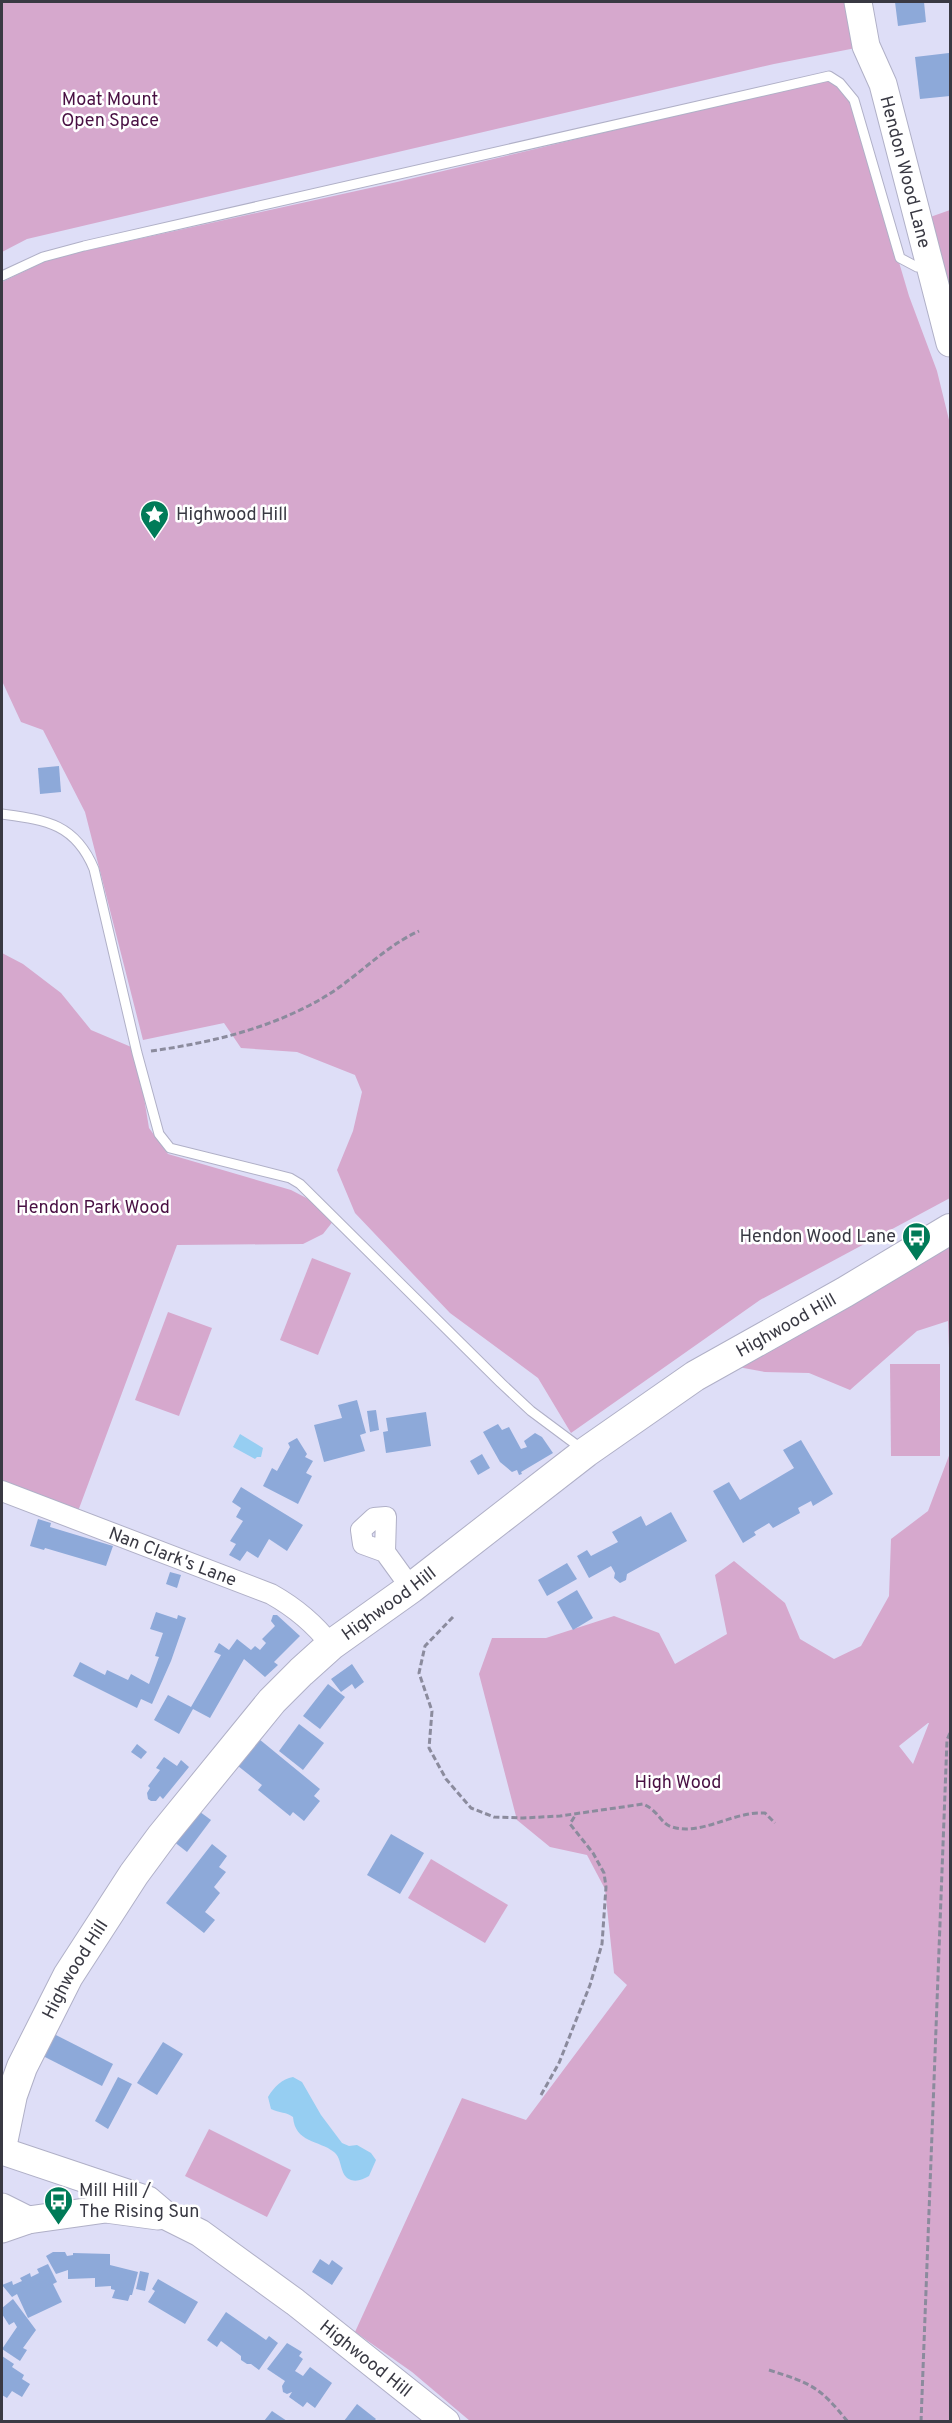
<svg xmlns="http://www.w3.org/2000/svg" width="952" height="2423" font-family="Overpass,sans-serif">
<style>
.green{fill:#d6a8cd;fill-rule:evenodd}
.water{fill:#96cef2}
.building{fill:#8da9d9}
.lines{fill:none;stroke-linecap:round;stroke-linejoin:round}
.lane-casing{stroke:#b0b0c7;stroke-width:11}
.street-casing{stroke:#b0b0c7;stroke-width:22}
.secondary-casing{stroke:#b0b0c7;stroke-width:29}
.primary-casing{stroke:#b0b0c7;stroke-width:32}
.path{stroke:#8b8b9d;stroke-width:3;stroke-dasharray:6 3;stroke-linecap:butt}
.lane{stroke:#fff;stroke-width:9}
.street{stroke:#fff;stroke-width:20}
.secondary{stroke:#fff;stroke-width:27}
.primary{stroke:#fff;stroke-width:30}
.labels{text-anchor:middle;stroke-width:5;stroke-linejoin:round;paint-order:stroke}
.park-label{font-size:18px;fill:#491043;stroke:#fff}
.street-label{font-size:18px;fill:#393943;stroke:#fff}
.poi-label{font-size:18px;fill:#393943;stroke:#fff;text-anchor:start}
</style>
<rect width="100%" height="100%" fill="#dedef7"/>
<g class="green">
<polygon points="2,2 858,2 866,46 774,64 27,239 2,252"/>
<polygon points="831,78 851,100 909,296 937,371 950,424 950,1198 760,1300 571,1433 538,1378 450,1313 355,1213 337,1170 353,1131 362,1092 355,1075 297,1052 241,1048 224,1023 143,1040 85,812 43,730 21,722 2,681 2,282 52,258 397,182"/>
<polygon points="950,210 950,343 919,221"/>
<polygon points="2,953 23,964 61,993 91,1030 136,1049 149,1128 168,1154 291,1190 316,1203 334,1220 323,1234 303,1244 177,1245 74,1522 2,1491"/>
<polygon points="950,1235 950,1375 948,1321 917,1331 850,1390 809,1373 765,1372 738,1367"/>
<polygon points="312,1258 351,1273 318,1355 280,1340"/>
<polygon points="168,1312 212,1328 179,1416 135,1400"/>
<polygon points="890,1364 940,1364 940,1456 891,1456"/>
<path d="M950 1453V2421H470L412 2372 355 2332 462 2098 526 2120 627 1985 614 1973 605 1889 587 1855 550 1847 517 1820 479 1674 492 1638H546L614 1616 659 1633 675 1664 727 1634 715 1575 734 1561 785 1603 800 1639 834 1659 861 1646 889 1596 891 1539 928 1511ZM928 1723H929L913 1764 899 1746Z"/>
<polygon points="431,1859 508,1905 485,1943 408,1898"/>
<polygon points="209,2129 291,2170 267,2217 185,2176"/>
</g>
<g class="water">
<polygon points="240,1434 263,1448 261,1457 257,1457 255,1459 233,1447"/>
<path d="M293 2077 302 2082 321 2115 342 2143 349 2146 357 2145 371 2153 376 2160 369 2176C363 2179 358 2182 351 2180 339 2176 343 2159 334 2152 319 2140 295 2143 293 2117 287 2112 279 2113 271 2109L268 2097C274 2087 282 2079 293 2077Z"/>
</g>
<g class="building">
<polygon points="895,2 924,2 926,22 898,26"/>
<polygon points="949,53 950,96 920,99 915,57"/>
<polygon points="59,766 61,792 40,794 38,768"/>
<polygon points="357,1400 366,1433 360,1435 365,1451 324,1462 314,1425 342,1418 338,1405"/>
<polygon points="376,1410 379,1430 370,1432 367,1411"/>
<polygon points="426,1412 431,1446 386,1453 383,1432 388,1431 386,1418"/>
<polygon points="498,1424 502,1430 509,1427 521,1449 527,1447 524,1441 535,1433 542,1437 553,1453 521,1472 522,1474 519,1475 517,1470 512,1472 500,1462 483,1432"/>
<polygon points="297,1438 307,1454 305,1457 313,1461 306,1473 312,1476 298,1504 263,1486 272,1468 277,1471 290,1447 288,1443"/>
<polygon points="801,1440 833,1494 813,1506 811,1501 798,1508 800,1513 773,1528 769,1523 754,1532 756,1535 743,1543 713,1491 729,1482 740,1500 794,1468 783,1450"/>
<polygon points="482,1454 490,1468 478,1475 470,1461"/>
<polygon points="241,1487 303,1525 287,1551 269,1539 258,1558 247,1551 240,1561 229,1555 236,1544 230,1541 243,1521 236,1517 241,1508 232,1502"/>
<polygon points="671,1512 687,1541 627,1574 626,1580 620,1583 614,1578 615,1573 611,1566 589,1578 577,1556 587,1550 591,1556 618,1542 612,1532 641,1516 646,1526"/>
<polygon points="38,1519 51,1523 50,1527 113,1546 106,1566 45,1548 44,1550 30,1546"/>
<polygon points="567,1563 577,1579 547,1596 538,1580"/>
<polygon points="170,1572 181,1575 177,1588 166,1584"/>
<polygon points="577,1590 593,1618 573,1630 557,1602"/>
<polygon points="156,1612 177,1619 178,1615 186,1618 171,1661 152,1704 141,1699 137,1708 73,1676 80,1662 105,1675 107,1670 128,1680 131,1674 149,1684 159,1657 155,1656 163,1633 150,1629"/>
<polygon points="273,1615 277,1615 300,1636 274,1662 278,1665 265,1677 244,1659 210,1718 193,1709 179,1734 154,1720 168,1695 191,1707 221,1655 214,1652 219,1643 229,1650 237,1639 251,1650 255,1646 260,1650 266,1643 262,1639 275,1626 271,1621"/>
<polygon points="352,1664 364,1682 355,1689 352,1684 341,1692 331,1679"/>
<polygon points="328,1684 345,1697 320,1729 303,1716"/>
<polygon points="299,1724 324,1743 303,1770 279,1751"/>
<polygon points="259,1739 320,1789 314,1796 320,1801 304,1821 293,1812 290,1816 258,1790 262,1785 238,1766"/>
<polygon points="137,1744 147,1752 141,1759 131,1752"/>
<polygon points="164,1757 177,1766 181,1760 189,1767 163,1799 160,1796 156,1801 151,1801 148,1799 147,1793 150,1788 148,1786 160,1770 156,1768"/>
<polygon points="196,1809 211,1820 187,1852 173,1841"/>
<polygon points="391,1834 424,1853 400,1894 367,1875"/>
<polygon points="212,1844 227,1856 219,1867 226,1872 214,1887 220,1893 205,1912 215,1920 204,1933 166,1903"/>
<polygon points="52,2033 113,2064 102,2086 41,2055"/>
<polygon points="163,2042 183,2054 157,2095 137,2083"/>
<polygon points="118,2077 132,2084 108,2129 95,2121"/>
<polygon points="53,2252 65,2252 67,2256 73,2255 73,2253 110,2254 110,2265 138,2272 132,2295 130,2295 128,2301 112,2298 115,2290 111,2289 111,2286 95,2287 95,2278 68,2279 68,2270 56,2274 46,2256"/>
<polygon points="320,2259 329,2265 332,2260 343,2268 332,2285 312,2272"/>
<polygon points="48,2264 57,2282 53,2284 62,2302 28,2318 17,2294 12,2297 2,2285 12,2281 13,2285 22,2281 20,2278 30,2273 31,2277 39,2273 37,2269"/>
<polygon points="140,2271 149,2273 145,2291 136,2289"/>
<polygon points="158,2279 198,2302 185,2324 148,2302 155,2291 152,2289"/>
<polygon points="13,2299 36,2330 23,2348 27,2350 20,2361 2,2349 17,2327 14,2322 9,2325 2,2314 2,2308"/>
<polygon points="226,2312 266,2340 269,2336 278,2343 259,2370 251,2364 247,2364 241,2360 241,2356 221,2341 217,2347 207,2340"/>
<polygon points="287,2343 302,2352 299,2356 303,2359 295,2371 303,2376 310,2367 332,2383 315,2408 307,2402 303,2407 289,2397 292,2392 287,2394 283,2392 282,2386 285,2381 267,2369"/>
<polygon points="2,2356 14,2364 12,2367 24,2375 22,2379 30,2384 22,2397 12,2391 7,2398 2,2395"/>
<polygon points="357,2404 376,2419 374,2421 344,2421"/>
<polygon points="272,2411 287,2421 264,2421"/>
</g>
<g class="lines">
<defs>
<g id="lane">
<polyline points="2,276 43,257 84,246 829,76 840,83 854,100 900,258 917,267 927,267"/>
<path d="M2 814C45 820 75 823 94 869L137 1053 159 1134 170 1148 290 1178 300 1184 501 1383 531 1411 582 1449"/>
</g>
<g id="street">
<path id="s1" d="M2 1491 271 1594C296 1608 314 1623 331 1645"/>
<polyline points="385,1552 363,1544 361,1530 374,1518 386,1517 385,1552 411,1588"/>
</g>
<g id="secondary">
<path id="s2" d="M858 2 866 46 883 84 950 343"/>
<path id="s3" d="M2 2151 148 2200 168 2217 200 2233 295 2302 446 2422"/>
<polyline points="2,2207 28,2220"/>
<polyline points="2,2229 28,2220 106,2209 158,2216"/>
</g>
<g id="primary">
<path id="s4" d="M2 2143 12 2095 22 2067 68 1976 134 1874 162 1836 272 1701 301 1672 331 1645 411 1588 586 1452 695 1376 845 1292 950 1229"/>
</g>
</defs>
<use href="#lane" class="lane-casing"/>
<use href="#street" class="street-casing"/>
<use href="#secondary" class="secondary-casing"/>
<use href="#primary" class="primary-casing"/>
<g class="path">
<path d="M151 1051C209 1043 269 1029 321 999 356 979 382 948 419 931"/>
<path d="M453 1617 425 1646 419 1673 432 1711 429 1748 446 1779 471 1808 494 1817 523 1818 560 1816 643 1804C658 1810 661 1824 672 1827 702 1836 733 1811 765 1813L775 1823"/>
<polyline points="541,2095 559,2063 590,1985 602,1944 606,1887 604,1873 593,1853 570,1824 576,1814"/>
<path d="M769 2370C812 2384 819 2386 848 2422"/>
<polyline points="921,2422 947,1740 950,1733"/>
</g>
<use href="#lane" class="lane"/>
<use href="#street" class="street"/>
<use href="#secondary" class="secondary"/>
<use href="#primary" class="primary"/>
</g>
<defs>
<symbol id="sight-pin" viewBox="-11 -11 22 30"><path d="M0 17L-7.5 6A9.5 9.5 0 1 1 7.5 6Z" fill="#007b58" stroke="#fff"/><path d="M0-6L1.8-2.2L6-1.7L2.9 1.2L3.7 5.4L0 3.3L-3.7 5.4L-2.9 1.2L-6-1.7L-1.8-2.2Z" fill="#fff"/></symbol>
<symbol id="bus-pin" viewBox="-11 -11 22 30"><path d="M0 17L-7.5 6A9.5 9.5 0 1 1 7.5 6Z" fill="#007b58" stroke="#fff"/><path d="M-5-6H5V4H4V6H2V4H-2V6H-4V4H-5ZM-3.5-4V0h7V-4ZM-3.5 1.2v1.5H-2V1.2ZM2 1.2v1.5H3.5V1.2Z" fill="#fff"/></symbol>
</defs>
<g fill-rule="evenodd">
<use href="#sight-pin" x="138" y="498" width="33" height="45"/>
<use href="#bus-pin" x="900" y="1220" width="33" height="45"/>
<use href="#bus-pin" x="42" y="2184" width="33" height="45"/>
</g>
<g class="labels">
<g class="park-label">
<text x="110" y="105">Moat Mount<tspan x="110" dy="21">Open Space</tspan></text>
<text x="93" y="1213">Hendon Park Wood</text>
<text x="678" y="1788">High Wood</text>
</g>
<g class="street-label">
<text dy="6" stroke="none"><textPath href="#s2" startOffset="177">Hendon Wood Lane</textPath></text>
<text dy="6" stroke="none"><textPath href="#s4" startOffset="1162">Highwood Hill</textPath></text>
<text dy="6" stroke="none"><textPath href="#s1" startOffset="183">Nan Clark's Lane</textPath></text>
<text dy="6" stroke="none"><textPath href="#s4" startOffset="676">Highwood Hill</textPath></text>
<text dy="6" stroke="none"><textPath href="#s4" startOffset="190">Highwood Hill</textPath></text>
<text dy="6" stroke="none"><textPath href="#s3" startOffset="424">Highwood Hill</textPath></text>
</g>
<g class="poi-label">
<text x="176" y="520">Highwood Hill</text>
<text x="896" y="1242" text-anchor="end">Hendon Wood Lane</text>
<text x="79" y="2196">Mill Hill /<tspan x="79" dy="21">The Rising Sun</tspan></text>
</g>
</g>
<rect width="952" height="2423" fill="none" stroke="#393943" stroke-width="6"/>
</svg>
